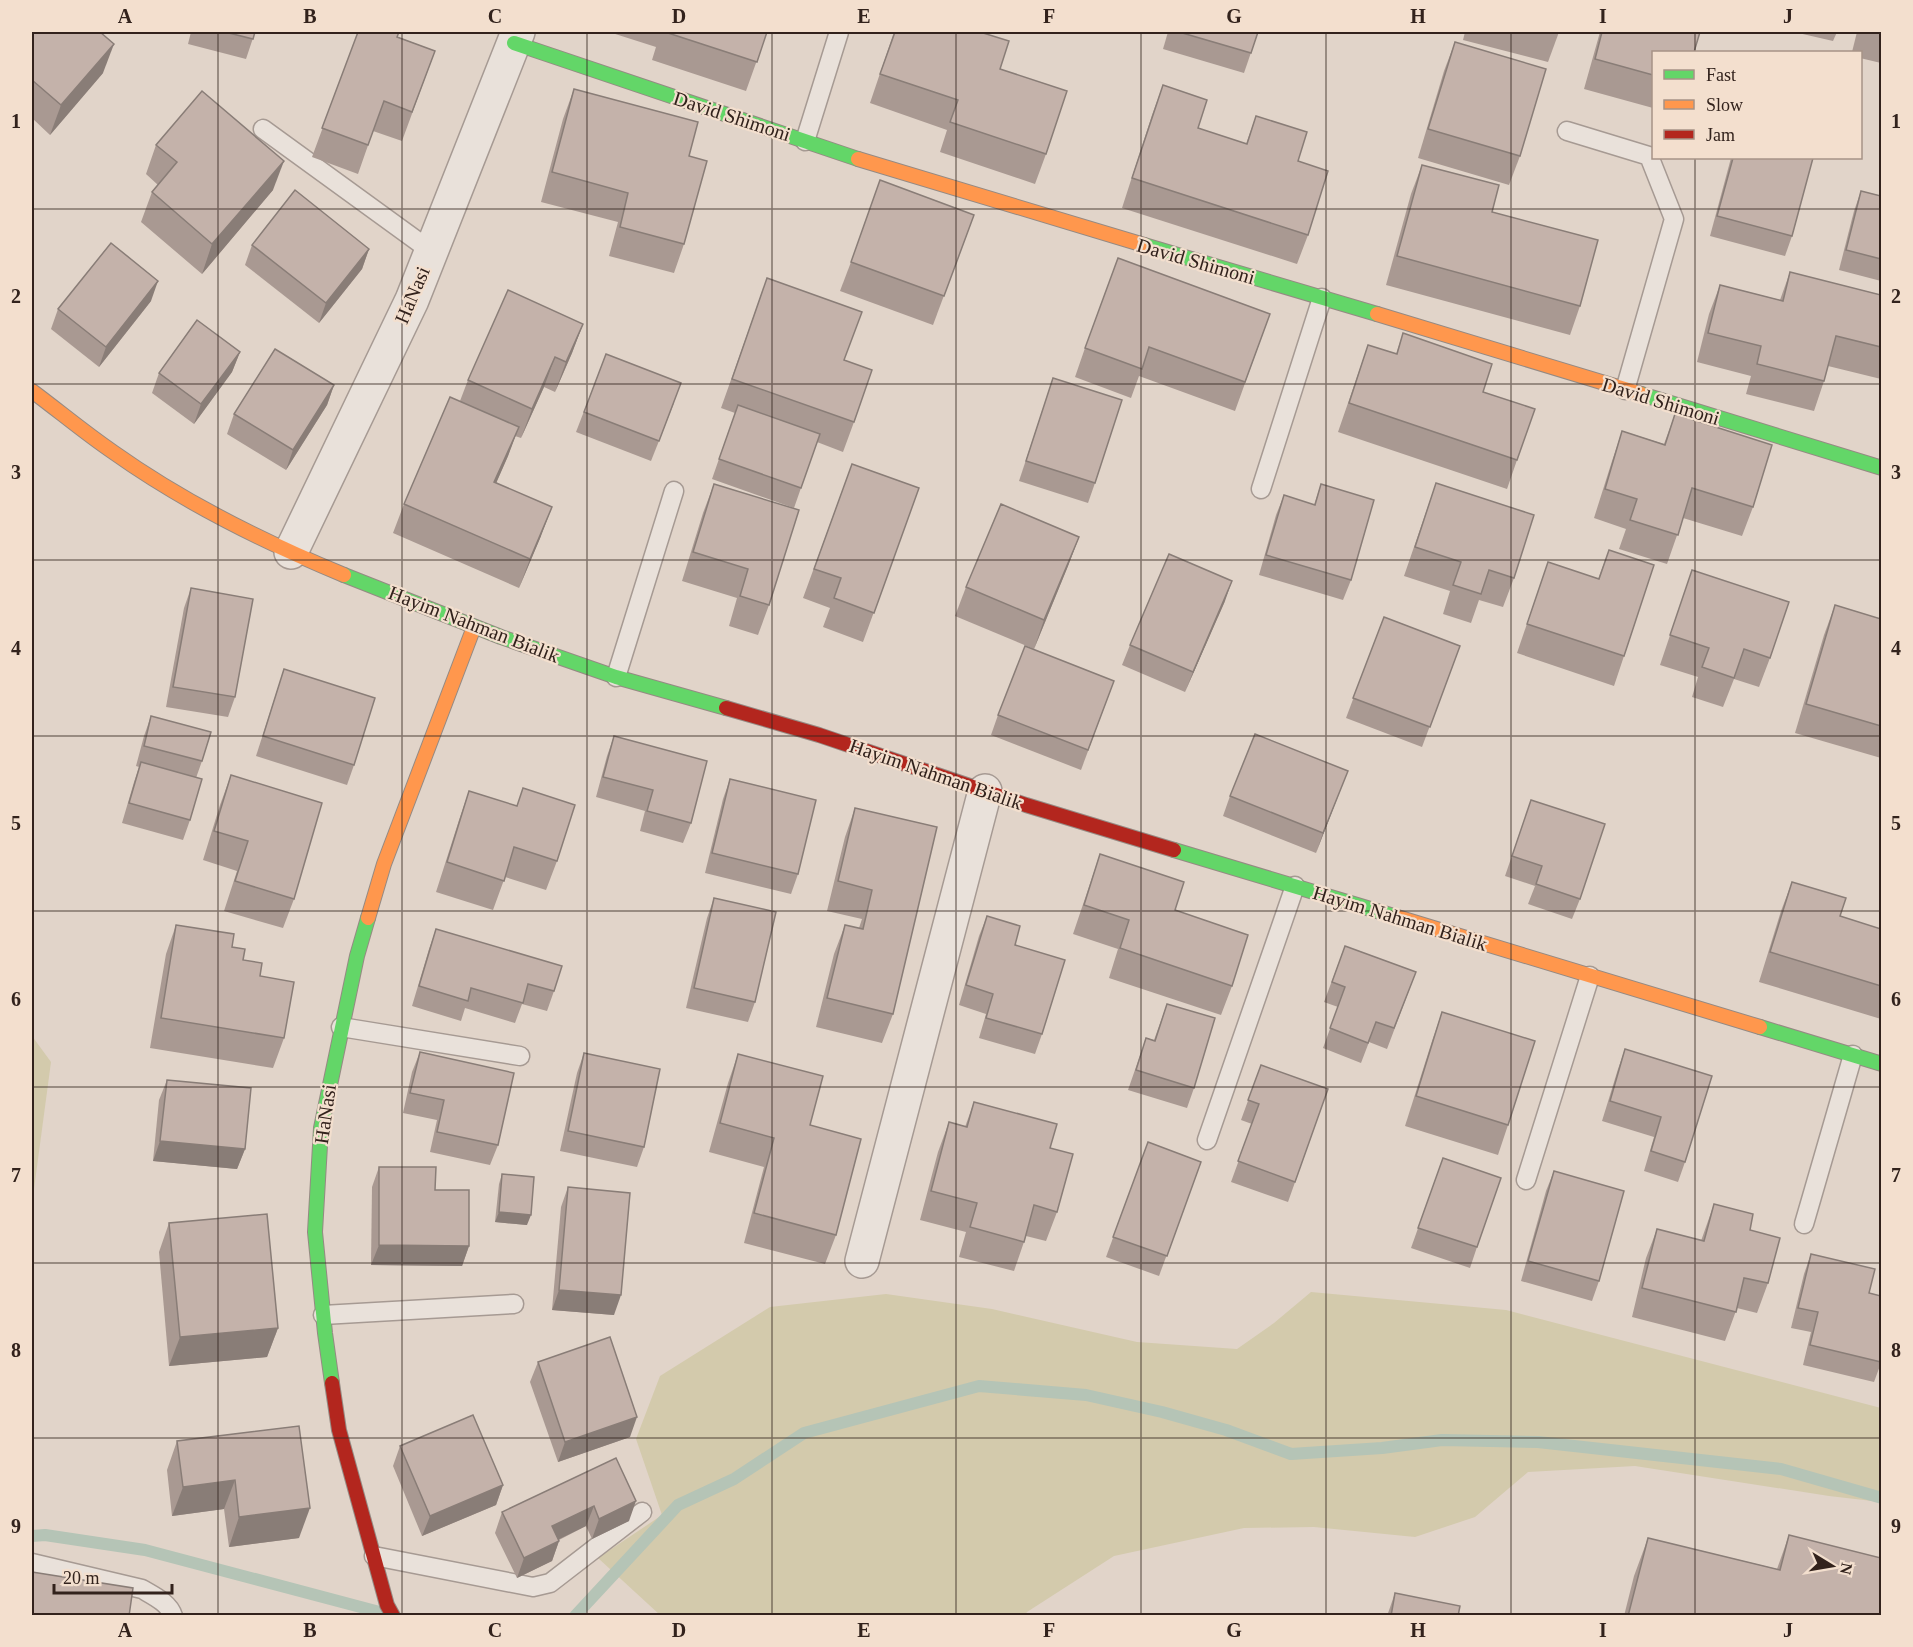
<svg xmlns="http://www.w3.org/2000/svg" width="1913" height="1647" font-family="Georgia,serif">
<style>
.green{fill:#d3caac}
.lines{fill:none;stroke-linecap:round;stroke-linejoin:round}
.stream{stroke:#b5c4b6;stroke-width:12}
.lane-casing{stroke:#a69a93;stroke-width:21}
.street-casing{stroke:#a69a93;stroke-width:36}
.fast-casing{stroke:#958a83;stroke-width:16}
.slow-casing{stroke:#958a83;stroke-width:16}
.jam-casing{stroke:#958a83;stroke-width:16}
.lane{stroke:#e9e1da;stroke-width:18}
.street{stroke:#e9e1da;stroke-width:33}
.fast{stroke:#63d668;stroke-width:14}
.slow{stroke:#ff974d;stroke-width:14}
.jam{stroke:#b3261e;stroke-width:14}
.wall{fill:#a99992}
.shaded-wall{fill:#897d77}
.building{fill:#c4b2aa;stroke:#897d77;stroke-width:1.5}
.grid{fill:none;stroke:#32221c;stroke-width:1.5;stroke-opacity:0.55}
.labels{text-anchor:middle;stroke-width:4.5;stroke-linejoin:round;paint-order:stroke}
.street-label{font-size:20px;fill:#32221c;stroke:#f3dfce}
.neatline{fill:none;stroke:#32221c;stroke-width:2}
.grid-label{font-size:20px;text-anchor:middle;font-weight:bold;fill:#32221c}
</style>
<rect width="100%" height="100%" fill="#e1d4c9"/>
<g class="green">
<polygon points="32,1036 51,1062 32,1204"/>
<polygon points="1311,1292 1506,1310 1881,1408 1881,1502 1829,1496 1635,1466 1528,1472 1475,1517 1415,1537 1314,1527 1244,1528 1114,1556 1027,1612 1025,1615 660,1615 598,1558 662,1515 636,1439 660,1376 770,1307 886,1294 992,1309 1137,1342 1237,1349 1274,1323"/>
</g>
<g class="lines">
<g class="stream">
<polyline points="32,1536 45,1535 145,1550 387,1614"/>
<polyline points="575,1616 678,1505 734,1479 804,1433 979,1386 1086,1395 1162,1412 1226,1430 1291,1454 1382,1448 1442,1440 1538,1442 1781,1469 1882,1498"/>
</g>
<defs>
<g id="lane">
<polyline points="263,129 431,251"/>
<polyline points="1567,131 1649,156 1674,219 1625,390"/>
<polyline points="805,141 839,32"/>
<polyline points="1261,489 1322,298"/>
<polyline points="616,677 674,491"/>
<polyline points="341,1027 520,1056"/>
<polyline points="1207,1140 1295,886"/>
<polyline points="1526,1180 1590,976"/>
<polyline points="1804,1224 1853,1055"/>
<polyline points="323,1315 514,1304"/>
<polyline points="374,1556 533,1587 550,1583 642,1512"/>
<path d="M32 1563 142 1589C154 1596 169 1603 173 1616"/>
</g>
<g id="street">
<polyline points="291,552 412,300 518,32"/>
<polyline points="862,1261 985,791"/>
</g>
<g id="fast">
<polyline points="514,43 858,159"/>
<polyline points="1144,245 1377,314"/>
<polyline points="1641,394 1882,468"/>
<polyline points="344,575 501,637 616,677 726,708"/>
<polyline points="1174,850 1397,917"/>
<polyline points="1760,1027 1882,1064"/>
<polyline points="332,1383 325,1333 315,1232 321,1128 357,956 368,918"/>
</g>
<g id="slow">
<polyline points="858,159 1144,245"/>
<polyline points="1377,314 1641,394"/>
<path d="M32 391C59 411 85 433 113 452 182 501 266 543 344 575"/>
<polyline points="1397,917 1760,1027"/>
<polyline points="368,918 384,864 474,627"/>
</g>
<g id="jam">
<polyline points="726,708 819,735 1026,805 1174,850"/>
<polyline points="332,1383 339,1430 387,1605 393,1616"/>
</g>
</defs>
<use href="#lane" class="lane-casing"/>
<use href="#street" class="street-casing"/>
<use href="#fast" class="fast-casing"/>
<use href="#slow" class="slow-casing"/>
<use href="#jam" class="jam-casing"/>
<use href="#lane" class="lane"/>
<use href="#street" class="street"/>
<use href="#fast" class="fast"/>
<use href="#slow" class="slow"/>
<use href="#jam" class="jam"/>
</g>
<g class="wall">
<polygon points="32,32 103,73 50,135 32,118"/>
<polygon points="191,32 255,32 246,59 188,44"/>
<polygon points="358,32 398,37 435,51 402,141 373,131 358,174 312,157"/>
<polygon points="609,32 767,32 746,91 652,60 656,47"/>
<polygon points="894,32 980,32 1046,154 1035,184 940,152 947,130 870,103"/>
<polygon points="1168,32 1258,32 1244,73 1163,49"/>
<polygon points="1465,32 1559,32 1548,62 1463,40"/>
<polygon points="1600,32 1700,32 1653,52 1653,108 1584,89"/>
<polygon points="1794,32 1837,32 1833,41"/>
<polygon points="1857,32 1881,32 1881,63 1860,58 1860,52 1852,52"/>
<polygon points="1455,42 1520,156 1509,185 1418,158 1444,71"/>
<polygon points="1163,85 1198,128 1246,144 1256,116 1298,161 1308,235 1297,264 1122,208 1152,115"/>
<polygon points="574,89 684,244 674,273 609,256 618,222 541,202 563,119"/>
<polygon points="156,145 273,190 202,274 141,222 152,192 158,185 146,174"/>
<polygon points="1731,158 1813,158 1792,236 1785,256 1710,236"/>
<polygon points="1422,165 1492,212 1580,306 1570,335 1386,285 1411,194"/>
<polygon points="1861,191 1881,196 1881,281 1839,270 1854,211"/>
<polygon points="974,215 933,325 840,291 851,262"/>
<polygon points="252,245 369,249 362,269 319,323 245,265"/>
<polygon points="1790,272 1881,295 1881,379 1828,366 1824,381 1814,411 1746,394 1751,376 1697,362 1709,314 1720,285 1780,300"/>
<polygon points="767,278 844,360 854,422 843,452 817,442 794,508 712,479 735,413 721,408"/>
<polygon points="151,301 99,367 51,329 58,309"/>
<polygon points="1270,314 1235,411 1139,376 1131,398 1075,377 1085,348"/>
<polygon points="583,324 572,353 555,392 544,387 521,438 515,436 508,456 496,483 541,536 519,588 393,533 404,504 460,401 468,380"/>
<polygon points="1403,333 1483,392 1517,460 1507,489 1338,432 1368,345 1396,354"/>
<polygon points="240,352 232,372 194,424 152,393 159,373"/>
<polygon points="606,354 674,403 651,461 576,432"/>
<polygon points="1053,378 1095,483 1088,503 1019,481"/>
<polygon points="334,385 327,405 286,470 227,434 234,414"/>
<polygon points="1675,414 1753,507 1742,536 1683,518 1667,564 1619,549 1626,529 1594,518 1612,461 1622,431 1664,444"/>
<polygon points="852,464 919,488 863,642 823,627 830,608 803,598"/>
<polygon points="1436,483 1514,578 1503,607 1479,600 1471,623 1443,614 1450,591 1404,576"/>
<polygon points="714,484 769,605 758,635 729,626 737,598 682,581 703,513"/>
<polygon points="1321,484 1351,580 1343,600 1259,575 1276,515 1284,495 1314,505"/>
<polygon points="1079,537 1068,566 1034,649 955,616 966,587"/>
<polygon points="1609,550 1624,656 1614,686 1517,653 1548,562 1598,579"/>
<polygon points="1692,570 1770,658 1759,687 1734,679 1723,707 1692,697 1698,677 1660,665"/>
<polygon points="191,588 235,697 228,717 166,707 184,608"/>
<polygon points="1225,601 1185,692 1122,665 1130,645"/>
<polygon points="1835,605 1881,619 1881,758 1795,733 1824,635"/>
<polygon points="1384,617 1460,646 1422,747 1346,718"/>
<polygon points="284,669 354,765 347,785 256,756"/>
<polygon points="1114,681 1081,770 991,735 998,715"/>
<polygon points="151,716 202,761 196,778 190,820 183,840 122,823 134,782 139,767 136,766 144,736"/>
<polygon points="614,736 691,823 683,843 640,831 645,811 596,797 607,756"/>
<polygon points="231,775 294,899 283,928 224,911 237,871 203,860 220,805"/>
<polygon points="730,779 798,874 791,894 705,873 723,799"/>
<polygon points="469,791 516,806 557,861 546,890 505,877 493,910 436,892 459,820"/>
<polygon points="1340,791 1316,853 1223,816 1230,796"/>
<polygon points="1531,800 1580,899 1572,919 1528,904 1535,886 1505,876"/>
<polygon points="855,808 937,827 893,1014 882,1043 816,1027 834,954 845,925 859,928 862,919 827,911 845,837"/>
<polygon points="1100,854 1175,910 1232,986 1221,1015 1109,978 1118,949 1073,934"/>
<polygon points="1792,882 1840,916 1881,929 1881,1019 1759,982 1781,911"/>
<polygon points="714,898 755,1002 748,1022 686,1008 707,918"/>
<polygon points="987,916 1015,945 1042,1034 1035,1054 979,1038 986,1014 959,1005 979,936"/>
<polygon points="176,925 232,947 243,960 260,976 284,1038 273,1068 150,1048 166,954"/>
<polygon points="436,929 554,991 547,1011 522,1004 515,1023 465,1008 461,1021 412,1006 429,949"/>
<polygon points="1345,946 1416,972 1387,1049 1369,1042 1361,1063 1323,1048 1338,1007 1324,1002"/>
<polygon points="1167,1004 1194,1088 1187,1108 1128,1090 1146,1038 1154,1040"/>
<polygon points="1442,1012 1508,1125 1498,1155 1405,1126 1432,1041"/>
<polygon points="1625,1049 1685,1162 1678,1182 1644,1171 1654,1137 1602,1121 1618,1069"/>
<polygon points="420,1052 498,1145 490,1165 430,1152 437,1120 403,1113 412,1072"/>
<polygon points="584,1053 644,1147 637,1167 560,1151 577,1073"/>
<polygon points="738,1054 810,1125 836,1235 825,1264 744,1243 764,1167 709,1152 728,1083"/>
<polygon points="1261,1065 1328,1089 1288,1202 1231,1182 1252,1124 1241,1120"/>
<polygon points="167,1080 245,1149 237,1169 153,1161 159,1100"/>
<polygon points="974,1102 1050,1148 1057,1212 1046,1241 1026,1236 1014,1271 959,1257 966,1232 920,1220 938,1152 949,1122 965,1127"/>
<polygon points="1148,1142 1201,1162 1159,1276 1106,1257"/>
<polygon points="1443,1158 1477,1247 1470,1268 1411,1248"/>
<polygon points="379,1167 435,1190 469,1246 462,1266 371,1265 372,1187"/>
<polygon points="1554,1171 1599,1281 1592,1301 1521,1281 1546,1191"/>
<polygon points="502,1174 527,1225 495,1222 499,1184"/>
<polygon points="568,1187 614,1315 552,1310 561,1207"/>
<polygon points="1714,1204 1750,1230 1768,1283 1757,1313 1737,1308 1725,1341 1632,1317 1646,1258 1657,1229 1701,1241"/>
<polygon points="169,1223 278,1328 267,1357 169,1366 159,1252"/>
<polygon points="1811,1254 1869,1293 1881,1296 1881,1363 1874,1382 1803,1365 1811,1332 1791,1328 1804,1274"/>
<polygon points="538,1362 630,1437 558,1462 530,1382"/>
<polygon points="299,1426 299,1538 229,1547 224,1509 172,1516 167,1470 177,1441"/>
<polygon points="400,1446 503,1485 496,1505 422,1536 393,1466"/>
<polygon points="616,1458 629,1521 592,1539 586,1526 559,1540 559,1541 552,1561 517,1578 495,1533 502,1512"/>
<polygon points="1789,1535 1881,1616 1624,1616 1634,1576 1648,1538 1777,1569"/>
<polygon points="1395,1593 1458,1616 1387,1616"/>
</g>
<g class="shaded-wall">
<polygon points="114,44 103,73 50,135 61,105"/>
<polygon points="284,161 273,190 202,274 212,244"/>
<polygon points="369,249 362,269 319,323 326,303"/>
<polygon points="158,281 151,301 99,367 106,347"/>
<polygon points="583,324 572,353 555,392 566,362"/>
<polygon points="240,352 232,372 194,424 201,404"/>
<polygon points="555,357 544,387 521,438 532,409"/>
<polygon points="334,385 327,405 286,470 293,450"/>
<polygon points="519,427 508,456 484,511 494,482"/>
<polygon points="552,507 541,536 519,588 530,559"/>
<polygon points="1079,537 1068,566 1034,649 1044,620"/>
<polygon points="1232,581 1225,601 1185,692 1193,672"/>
<polygon points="1348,771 1340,791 1316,853 1323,833"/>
<polygon points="160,1141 245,1149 237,1169 153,1161"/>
<polygon points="499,1212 531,1215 527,1225 495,1222"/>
<polygon points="379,1245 469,1246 462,1266 371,1265"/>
<polygon points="559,1290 621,1295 614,1315 552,1310"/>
<polygon points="278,1328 267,1357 169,1366 180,1337"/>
<polygon points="637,1417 630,1437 558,1462 565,1442"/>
<polygon points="235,1480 224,1509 172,1516 183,1487"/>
<polygon points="503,1485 496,1505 422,1536 430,1516"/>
<polygon points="636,1501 629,1521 592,1539 599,1519"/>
<polygon points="594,1506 586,1526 545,1546 552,1526"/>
<polygon points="310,1508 299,1538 229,1547 239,1517"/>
<polygon points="559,1541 552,1561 517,1578 524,1558"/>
</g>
<g class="building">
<polygon points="32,32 100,32 114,44 61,105 32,80"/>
<polygon points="225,32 255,32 253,39"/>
<polygon points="358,32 399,32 397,37 435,51 412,112 384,101 368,145 322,128"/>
<polygon points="665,32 767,32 757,62"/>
<polygon points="895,32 980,32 1009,41 1000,69 1067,91 1046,154 950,122 958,100 880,74"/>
<polygon points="1179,32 1258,32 1251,53"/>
<polygon points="1602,32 1700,32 1694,52 1653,52 1653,75 1595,59"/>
<polygon points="1455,42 1546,69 1520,156 1428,129"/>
<polygon points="1163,85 1207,100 1198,128 1247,144 1256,116 1307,132 1298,161 1328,171 1308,235 1132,178"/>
<polygon points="574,89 698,122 689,156 707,161 684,244 620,227 628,193 552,172"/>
<polygon points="202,91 284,161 212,244 152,192 177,162 156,145"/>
<polygon points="1733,158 1813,158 1792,236 1717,216"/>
<polygon points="1422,165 1499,185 1492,212 1598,240 1580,306 1397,256"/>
<polygon points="880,180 974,215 944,296 851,262"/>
<polygon points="295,190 369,249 326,303 252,245"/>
<polygon points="1861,191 1881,196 1881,259 1846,250"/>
<polygon points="111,243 158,281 106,347 58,309"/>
<polygon points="1118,258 1270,314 1245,382 1149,347 1142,369 1085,348"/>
<polygon points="1790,272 1881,295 1881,347 1836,336 1824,381 1757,364 1761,346 1708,333 1720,285 1783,301"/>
<polygon points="767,278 862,312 844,360 872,370 854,422 732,379"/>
<polygon points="508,290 583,324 566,362 555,357 532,409 468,380"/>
<polygon points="197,320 240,352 201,404 159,373"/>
<polygon points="1403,333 1492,364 1483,392 1535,409 1517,460 1349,403 1368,345 1397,354"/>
<polygon points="275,349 334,385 293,450 234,414"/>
<polygon points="606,354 681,383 659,441 584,412"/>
<polygon points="1053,378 1122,400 1095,483 1026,461"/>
<polygon points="450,397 519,427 494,482 552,507 530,559 404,504"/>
<polygon points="738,405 820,434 801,488 719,459"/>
<polygon points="1675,414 1772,445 1753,507 1692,488 1678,535 1630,520 1637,499 1605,489 1622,431 1665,445"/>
<polygon points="852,464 919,488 874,613 834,598 841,578 814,569"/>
<polygon points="1436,483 1534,515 1514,578 1489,570 1481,594 1453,585 1461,562 1415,547"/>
<polygon points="714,484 799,510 769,605 740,596 748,569 693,552"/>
<polygon points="1321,484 1374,500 1351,580 1266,555 1284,495 1315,505"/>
<polygon points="1001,504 1079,537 1044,620 966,587"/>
<polygon points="1609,550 1654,565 1624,656 1527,624 1548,562 1599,579"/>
<polygon points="1169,554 1232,581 1193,672 1130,645"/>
<polygon points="1692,570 1789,602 1770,658 1744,649 1734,678 1702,667 1709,648 1670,635"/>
<polygon points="191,588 253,599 235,697 173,687"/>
<polygon points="1835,605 1881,619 1881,726 1806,704"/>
<polygon points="1384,617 1460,646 1430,727 1353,698"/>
<polygon points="1025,646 1114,681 1088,750 998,715"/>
<polygon points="284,669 375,698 354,765 263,736"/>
<polygon points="151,716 211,732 202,761 144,746"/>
<polygon points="1255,734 1348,771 1323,833 1230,796"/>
<polygon points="614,736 707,761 691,823 647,811 653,790 603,777"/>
<polygon points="141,762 202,779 190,820 129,803"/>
<polygon points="231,775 322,803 294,899 235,881 248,841 214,831"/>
<polygon points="730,779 816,800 798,874 712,853"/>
<polygon points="523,788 575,805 557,861 514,847 504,881 447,862 469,791 517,806"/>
<polygon points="1531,800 1605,824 1580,899 1536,884 1542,866 1512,856"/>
<polygon points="855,808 937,827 893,1014 827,998 845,925 863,929 872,890 838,881"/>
<polygon points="1100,854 1184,882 1175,910 1248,935 1232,986 1120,948 1129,920 1084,905"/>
<polygon points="1792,882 1846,898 1840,916 1881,929 1881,986 1770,952"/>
<polygon points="714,898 776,912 755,1002 694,988"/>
<polygon points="987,916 1020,926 1015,945 1065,960 1042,1034 986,1018 993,994 966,985"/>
<polygon points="176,925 234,934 232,947 245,949 243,960 262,963 260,976 294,982 284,1038 161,1018"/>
<polygon points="436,929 562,966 554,991 528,984 523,1003 471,988 468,1001 419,986"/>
<polygon points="1345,946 1416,972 1394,1028 1376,1022 1368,1043 1330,1028 1345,987 1332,982"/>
<polygon points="1167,1004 1215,1018 1194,1088 1136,1070 1146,1038 1155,1041"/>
<polygon points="1442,1012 1535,1041 1508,1125 1416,1096"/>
<polygon points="1625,1049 1712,1076 1685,1162 1651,1151 1661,1117 1610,1101"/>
<polygon points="420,1052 514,1073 498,1145 437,1132 444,1100 410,1093"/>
<polygon points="584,1053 660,1069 644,1147 568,1131"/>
<polygon points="738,1054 823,1076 810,1125 861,1139 836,1235 754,1213 774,1138 720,1123"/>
<polygon points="1261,1065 1328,1089 1295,1182 1238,1161 1259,1104 1248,1100"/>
<polygon points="167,1080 251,1088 245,1149 160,1141"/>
<polygon points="974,1102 1057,1124 1050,1148 1073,1154 1057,1212 1034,1205 1024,1242 970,1227 977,1203 931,1191 949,1122 967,1127"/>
<polygon points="1148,1142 1201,1162 1167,1256 1113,1237"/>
<polygon points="1443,1158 1501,1178 1477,1247 1418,1228"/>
<polygon points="379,1167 436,1167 435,1190 469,1190 469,1246 379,1245"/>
<polygon points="1554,1171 1624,1191 1599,1281 1528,1261"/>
<polygon points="502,1174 534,1177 531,1215 499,1212"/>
<polygon points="568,1187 630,1193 621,1295 559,1290"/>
<polygon points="1714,1204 1753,1214 1750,1230 1780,1238 1768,1283 1744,1278 1736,1312 1642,1288 1657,1229 1704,1241"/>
<polygon points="267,1214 278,1328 180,1337 169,1223"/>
<polygon points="1811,1254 1875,1269 1869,1293 1881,1296 1881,1362 1810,1345 1818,1312 1798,1308"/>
<polygon points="610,1337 637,1417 565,1442 538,1362"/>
<polygon points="473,1415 503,1485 430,1516 400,1446"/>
<polygon points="299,1426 310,1508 239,1517 235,1480 183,1487 177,1441"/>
<polygon points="616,1458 636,1501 599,1519 594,1506 552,1526 559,1541 524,1558 502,1512"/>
<polygon points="1789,1535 1881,1558 1881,1616 1628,1616 1648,1538 1780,1570"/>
<polygon points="32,1572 133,1588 129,1616 32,1616"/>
<polygon points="1395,1593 1460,1606 1458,1616 1391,1616"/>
</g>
<path class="grid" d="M218 32V1616M402 32V1616M587 32V1616M772 32V1616M956 32V1616M1141 32V1616M1326 32V1616M1511 32V1616M1695 32V52M1695 158V1616M32 209H1882M32 384H1882M32 560H1882M32 736H1882M32 911H1882M32 1087H1882M32 1263H1882M32 1438H1882"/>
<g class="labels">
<g class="street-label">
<text transform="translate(732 116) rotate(18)" y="7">David Shimoni</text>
<text transform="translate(1196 261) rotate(16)" y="7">David Shimoni</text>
<text transform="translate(412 295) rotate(-67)" y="7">HaNasi</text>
<text transform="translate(1661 401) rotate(17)" y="7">David Shimoni</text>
<text transform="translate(474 624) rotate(21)" y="7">Hayim Nahman Bialik</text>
<text transform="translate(936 774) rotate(19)" y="7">Hayim Nahman Bialik</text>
<text transform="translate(1400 918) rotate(17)" y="7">Hayim Nahman Bialik</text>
<text transform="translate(325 1114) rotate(-82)" y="7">HaNasi</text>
</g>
</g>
<rect width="1913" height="1647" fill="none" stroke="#f3dfce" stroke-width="66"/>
<rect x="1652" y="51" width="210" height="108" fill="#f3dfce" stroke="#a69387" stroke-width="1.5"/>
<rect x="1664" y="70" width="30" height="9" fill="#63d668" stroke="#a69387" stroke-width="1.5"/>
<text x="1706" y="81" font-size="18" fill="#32221c">Fast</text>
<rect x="1664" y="100" width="30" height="9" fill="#ff974d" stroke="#a69387" stroke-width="1.5"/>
<text x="1706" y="111" font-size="18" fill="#32221c">Slow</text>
<rect x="1664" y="130" width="30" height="9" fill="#b3261e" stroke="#a69387" stroke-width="1.5"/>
<text x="1706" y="141" font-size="18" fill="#32221c">Jam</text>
<g transform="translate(1832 1566) rotate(101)" stroke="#f3dfce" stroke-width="4.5" paint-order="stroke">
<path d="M0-4.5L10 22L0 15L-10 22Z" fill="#32221c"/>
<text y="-9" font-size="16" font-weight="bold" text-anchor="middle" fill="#32221c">N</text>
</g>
<path d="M54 1584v9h118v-9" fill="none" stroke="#32221c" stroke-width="3"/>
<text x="63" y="1584" font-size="18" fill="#32221c" stroke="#f3dfce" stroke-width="4.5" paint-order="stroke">20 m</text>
<rect x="33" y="33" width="1847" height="1581" class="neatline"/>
<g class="grid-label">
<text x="125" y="23">A</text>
<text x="310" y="23">B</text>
<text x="495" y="23">C</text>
<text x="679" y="23">D</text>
<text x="864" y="23">E</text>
<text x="1049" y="23">F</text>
<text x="1234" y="23">G</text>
<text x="1418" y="23">H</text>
<text x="1603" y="23">I</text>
<text x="1788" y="23">J</text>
<text x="16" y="128">1</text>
<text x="1896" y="128">1</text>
<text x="16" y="303">2</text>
<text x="1896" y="303">2</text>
<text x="16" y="479">3</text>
<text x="1896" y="479">3</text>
<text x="16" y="655">4</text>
<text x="1896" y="655">4</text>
<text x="16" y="830">5</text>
<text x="1896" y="830">5</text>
<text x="16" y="1006">6</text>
<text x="1896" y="1006">6</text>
<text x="16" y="1182">7</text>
<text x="1896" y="1182">7</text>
<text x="16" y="1357">8</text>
<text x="1896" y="1357">8</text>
<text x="16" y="1533">9</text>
<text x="1896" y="1533">9</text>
<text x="125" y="1637">A</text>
<text x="310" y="1637">B</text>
<text x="495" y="1637">C</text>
<text x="679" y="1637">D</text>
<text x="864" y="1637">E</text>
<text x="1049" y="1637">F</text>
<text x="1234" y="1637">G</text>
<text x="1418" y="1637">H</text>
<text x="1603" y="1637">I</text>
<text x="1788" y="1637">J</text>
</g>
</svg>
